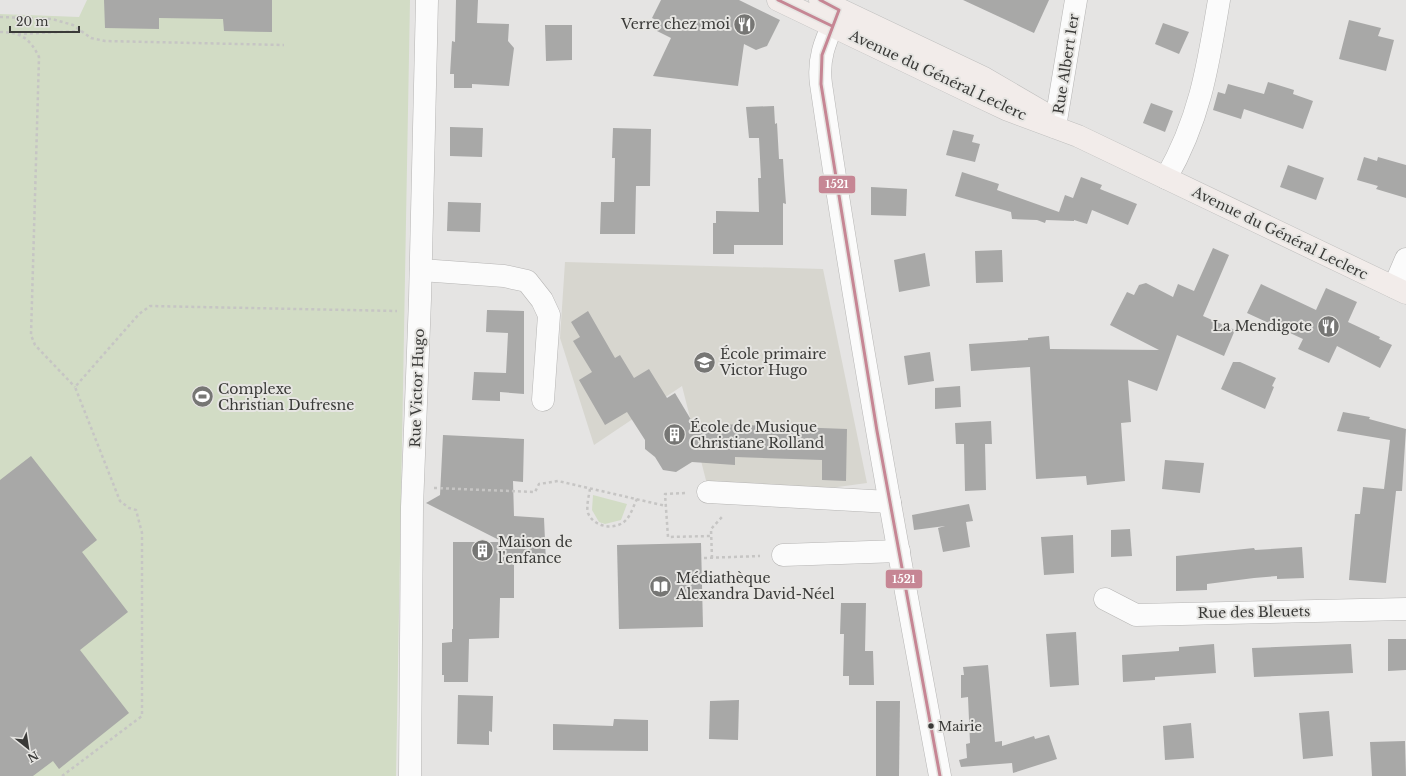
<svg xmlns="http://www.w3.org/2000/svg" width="1406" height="776" font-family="'Libre Baskerville',serif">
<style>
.built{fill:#d7d6cf}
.green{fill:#d2dcc5}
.building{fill:#a8a8a7}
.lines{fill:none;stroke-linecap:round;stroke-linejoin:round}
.minor-casing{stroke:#b6b5b4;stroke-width:23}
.major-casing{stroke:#bfbfbe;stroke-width:23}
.path{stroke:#c6c5c4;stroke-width:2.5;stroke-dasharray:3 3;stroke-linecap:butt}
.minor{stroke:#fbfbfb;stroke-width:22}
.major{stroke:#f2ecea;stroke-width:22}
.bus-1-casing{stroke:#e6e5e2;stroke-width:6}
.bus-1{stroke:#c68694;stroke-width:3}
.bus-dot{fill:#3a3a38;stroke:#e6e5e2;stroke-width:1.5}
.labels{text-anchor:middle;stroke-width:4;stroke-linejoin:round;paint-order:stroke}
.bus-label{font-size:13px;fill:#3a3a38;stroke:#e6e5e2;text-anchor:start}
.poi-label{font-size:14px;fill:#3a3a38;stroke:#e6e5e2;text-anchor:start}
.street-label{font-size:14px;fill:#3a3a38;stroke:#e6e5e2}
.line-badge{stroke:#e6e5e2;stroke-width:1.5}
.badge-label{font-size:11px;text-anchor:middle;font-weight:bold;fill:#fff}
</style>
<rect width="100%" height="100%" fill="#e5e4e3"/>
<polygon class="built" points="565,262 823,269 867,483 712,504 682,386 594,445 560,338"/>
<g class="green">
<polygon points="87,0 410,0 396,776 0,776 0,14 79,17"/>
<polygon points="593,495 627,504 621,520 605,524 599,522 592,510"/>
</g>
<g class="building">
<polygon points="104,0 272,0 272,32 224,31 223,19 159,18 159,29 105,28"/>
<polygon points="456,0 478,0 477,23 509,24 508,41 514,48 509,86 472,84 472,88 454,88 454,74 450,74 452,41 455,42"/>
<polygon points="661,0 739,0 780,20 767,46 756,50 744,44 738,86 653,76 671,38 655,30 660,22 652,18"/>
<polygon points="963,0 1049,0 1034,33"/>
<polygon points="1349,20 1381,28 1378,36 1394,40 1386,71 1339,59"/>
<polygon points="1163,23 1189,32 1179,54 1155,44"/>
<polygon points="545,25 572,25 572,60 546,61"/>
<polygon points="1268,82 1294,90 1293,94 1313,101 1303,129 1244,109 1241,119 1213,110 1218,92 1225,94 1228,84 1264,94"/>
<polygon points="1151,103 1173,111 1165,132 1143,123"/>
<polygon points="774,106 775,124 777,123 779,159 783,159 784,176 786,204 783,203 783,245 734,245 734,254 713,254 713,223 716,223 716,211 759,212 758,178 761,178 759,138 749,138 746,107"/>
<polygon points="450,127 483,128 482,157 450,156"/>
<polygon points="613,128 651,129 650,186 636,186 635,234 600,234 601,202 614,202 615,158 612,158"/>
<polygon points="953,130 974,135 972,142 980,144 975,162 946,155"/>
<polygon points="1364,157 1377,161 1378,157 1406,165 1406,198 1376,189 1378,186 1357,180"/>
<polygon points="1288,165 1324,178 1316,200 1280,187"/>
<polygon points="962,172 999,184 997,190 1059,212 1065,195 1073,198 1081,177 1102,185 1100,189 1137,204 1128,225 1092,210 1087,224 1074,220 1074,221 1046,220 1045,223 1037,220 1012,219 1011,212 955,196"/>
<polygon points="871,187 907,189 906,216 871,215"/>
<polygon points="448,202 481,203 480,232 447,231"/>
<polygon points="1213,248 1229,255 1203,316 1235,330 1224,356 1177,335 1157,391 1128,380 1131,422 1121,423 1125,481 1087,485 1086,476 1036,479 1030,367 971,371 969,344 1028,340 1028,338 1049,336 1050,349 1159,350 1110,325 1127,292 1134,295 1139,285 1146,283 1173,297 1178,284 1194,291"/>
<polygon points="1002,250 1003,282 976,283 975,251"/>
<polygon points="925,253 930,286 899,292 894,260"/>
<polygon points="1261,284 1316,310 1326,288 1357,302 1348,322 1380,337 1379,339 1392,345 1380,368 1337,346 1329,363 1298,349 1303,339 1247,313"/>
<polygon points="487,310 524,311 524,394 500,392 500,401 472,400 474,372 506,373 508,333 486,332"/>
<polygon points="588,311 615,358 620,355 634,378 649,369 667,398 675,393 693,423 847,429 846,481 822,480 822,460 735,457 735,465 692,462 676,472 663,470 655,457 645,449 645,440 627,412 605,425 579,380 592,372 573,341 580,337 571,322"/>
<polygon points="930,352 934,381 908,385 904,356"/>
<polygon points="1233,362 1240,362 1276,378 1272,386 1274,387 1265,409 1221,389"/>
<polygon points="960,386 961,407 935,409 935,388"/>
<polygon points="1343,412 1370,417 1369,419 1406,429 1402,491 1396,491 1386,583 1349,580 1355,514 1360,514 1363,487 1384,489 1390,440 1337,431"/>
<polygon points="991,421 992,444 985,444 986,490 965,491 964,444 956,444 955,423"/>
<polygon points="443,435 524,439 523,482 513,481 514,516 544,518 546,563 538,560 514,559 514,598 500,598 499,638 469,639 468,682 444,682 444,675 442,675 442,643 452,642 452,629 453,629 453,542 503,542 426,503 440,495"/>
<polygon points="31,456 97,540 82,552 128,612 80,650 129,713 59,769 53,761 33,776 0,776 0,480"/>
<polygon points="1165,460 1204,463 1200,493 1162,489"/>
<polygon points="969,504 973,521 966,522 970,547 943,552 938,528 945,526 914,530 912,515"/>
<polygon points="1130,529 1132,556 1111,557 1111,530"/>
<polygon points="1073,535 1074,573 1044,575 1041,537"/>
<polygon points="701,543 703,627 619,629 617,545"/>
<polygon points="1302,547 1304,578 1277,579 1277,576 1254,578 1207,584 1207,590 1176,591 1176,556 1254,548 1255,550"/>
<polygon points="841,603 866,603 865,651 873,651 874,685 849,685 849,676 843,676 844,634 840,634"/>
<polygon points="1076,632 1079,685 1050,687 1046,634"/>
<polygon points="1388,639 1406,639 1406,670 1388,671"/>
<polygon points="1214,644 1216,673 1155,677 1155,680 1123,682 1122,655 1179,651 1179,647"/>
<polygon points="1351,644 1353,673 1254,677 1252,648"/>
<polygon points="988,665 995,742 1002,741 1002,746 1034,736 1035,739 1049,735 1057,759 1013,773 1012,763 961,767 959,760 967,758 966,744 970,743 968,697 961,698 961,675 964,675 963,667"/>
<polygon points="458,695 493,696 492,732 489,731 489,745 457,744"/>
<polygon points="739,700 738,740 709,739 710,701"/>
<polygon points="876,701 900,701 899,776 876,776"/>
<polygon points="1329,711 1333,756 1303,759 1299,713"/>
<polygon points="614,719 648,720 648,751 553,750 553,724 613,726"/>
<polygon points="1191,723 1194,758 1165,760 1163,726"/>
<polygon points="1405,741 1406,776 1372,776 1370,742"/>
</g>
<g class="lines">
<defs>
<g id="minor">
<path d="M839 10C828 36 817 55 821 84 855 316 897 546 940 776"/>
<polyline points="1055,127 1076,0"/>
<path d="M1166 178C1200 119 1208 66 1219 0"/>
<polyline points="421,270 504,276 527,281 542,300 549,315 543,400"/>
<polyline points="1394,287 1406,259"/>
<polyline points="708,492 890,502"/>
<polyline points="783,555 899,551"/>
<polyline points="1105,599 1136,615 1406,609"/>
<polyline points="410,776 412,507 420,299 427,0"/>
</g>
<g id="major">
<polyline points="778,0 974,94 1008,110 1078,136 1406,293"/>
<polyline points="820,0 984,78 1044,113"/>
</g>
</defs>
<use href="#minor" class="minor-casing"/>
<use href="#major" class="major-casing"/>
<g class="path">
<polyline points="0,17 52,19 73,25 91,38 105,41 284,45"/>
<path d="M0 32C20 32 30 38 39 57L31 335 35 345 75 387"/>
<polyline points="18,34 81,31"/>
<polyline points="434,488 535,492 539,484 558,481 666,506"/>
<path d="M590 489C589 495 586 507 588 513 594 528 617 531 627 519 631 514 634 505 637 499"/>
<polyline points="685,493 665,494 668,537 711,536"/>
<polyline points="704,558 760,556"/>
<polyline points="712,558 711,529 722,517"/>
<polyline points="62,776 142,716 142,533 136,510 129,508 120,501 75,387 139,314 150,306 397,311"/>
</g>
<use href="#minor" class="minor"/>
<use href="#major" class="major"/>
<defs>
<g id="bus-1">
<polyline points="778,0 832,26"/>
<polyline points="820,0 839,10 822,55 821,84 877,431 940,776"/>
</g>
</defs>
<use href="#bus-1" class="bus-1-casing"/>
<use href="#bus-1" class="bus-1"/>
</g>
<defs>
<symbol id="restaurant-disc" viewBox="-11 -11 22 22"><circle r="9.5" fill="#767674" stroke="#e6e5e2"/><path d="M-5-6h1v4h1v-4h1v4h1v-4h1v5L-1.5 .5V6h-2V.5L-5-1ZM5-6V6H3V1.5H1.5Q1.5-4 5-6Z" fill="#fff"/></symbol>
<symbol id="school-disc" viewBox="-11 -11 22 22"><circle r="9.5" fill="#767674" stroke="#e6e5e2"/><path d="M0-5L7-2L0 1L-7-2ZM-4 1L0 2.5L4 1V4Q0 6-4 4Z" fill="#fff"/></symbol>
<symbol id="stadium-disc" viewBox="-11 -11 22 22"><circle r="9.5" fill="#767674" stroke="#e6e5e2"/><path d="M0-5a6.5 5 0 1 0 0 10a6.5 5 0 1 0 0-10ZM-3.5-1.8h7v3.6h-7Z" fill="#fff"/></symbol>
<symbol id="building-disc" viewBox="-11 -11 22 22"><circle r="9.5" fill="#767674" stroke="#e6e5e2"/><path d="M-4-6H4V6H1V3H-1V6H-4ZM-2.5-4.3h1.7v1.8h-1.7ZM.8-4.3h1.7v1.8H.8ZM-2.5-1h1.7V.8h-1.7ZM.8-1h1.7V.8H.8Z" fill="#fff"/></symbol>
<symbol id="library-disc" viewBox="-11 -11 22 22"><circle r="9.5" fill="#767674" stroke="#e6e5e2"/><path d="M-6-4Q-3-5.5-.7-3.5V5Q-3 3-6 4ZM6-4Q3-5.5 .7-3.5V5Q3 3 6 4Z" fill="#fff"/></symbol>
</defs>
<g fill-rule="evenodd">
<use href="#restaurant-disc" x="732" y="12" width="25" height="25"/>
<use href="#restaurant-disc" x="1316" y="314" width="25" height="25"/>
<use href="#school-disc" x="692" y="350" width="25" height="25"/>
<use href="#stadium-disc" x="190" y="384" width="25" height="25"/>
<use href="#building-disc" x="662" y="422" width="25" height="25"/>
<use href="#building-disc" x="470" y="538" width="25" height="25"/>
<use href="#library-disc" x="648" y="574" width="25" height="25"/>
</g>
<circle class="bus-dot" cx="931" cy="726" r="3.5"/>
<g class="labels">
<g class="bus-label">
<text x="938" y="731">Mairie</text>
</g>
<g class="poi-label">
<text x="730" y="29" text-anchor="end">Verre chez moi</text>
<text x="1312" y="331" text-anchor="end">La Mendigote</text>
<text x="720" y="359">École primaire<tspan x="720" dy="16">Victor Hugo</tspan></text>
<text x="218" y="394">Complexe<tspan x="218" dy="16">Christian Dufresne</tspan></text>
<text x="690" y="432">École de Musique<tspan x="690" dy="16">Christiane Rolland</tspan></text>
<text x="498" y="547">Maison de<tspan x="498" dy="16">l'enfance</tspan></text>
<text x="676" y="583">Médiathèque<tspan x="676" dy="16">Alexandra David-Néel</tspan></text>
</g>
<g class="street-label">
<text transform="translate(1066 64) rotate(-81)" y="5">Rue Albert 1er</text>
<text transform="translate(938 75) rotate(25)" y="5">Avenue du Général Leclerc</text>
<text transform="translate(1280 233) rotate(26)" y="5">Avenue du Général Leclerc</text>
<text transform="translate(417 388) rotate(-88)" y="5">Rue Victor Hugo</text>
<text transform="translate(1254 612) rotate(-1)" y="5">Rue des Bleuets</text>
</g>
</g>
<g class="line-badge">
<rect x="818" y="175" width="38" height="19" rx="4" fill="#c68694"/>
<rect x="885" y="569" width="38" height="20" rx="4" fill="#c68694"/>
</g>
<g class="badge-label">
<text x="837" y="188">1521</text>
<text x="904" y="583">1521</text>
</g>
<g transform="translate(28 748) rotate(150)" stroke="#e6e5e2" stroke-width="3" paint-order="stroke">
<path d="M0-3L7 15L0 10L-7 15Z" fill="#3a3a38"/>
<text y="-6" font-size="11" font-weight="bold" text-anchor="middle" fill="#3a3a38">N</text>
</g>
<path d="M10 26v6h69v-6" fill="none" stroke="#3a3a38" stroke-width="2"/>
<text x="16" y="26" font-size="12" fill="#3a3a38" stroke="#e6e5e2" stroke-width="3" paint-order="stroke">20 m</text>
</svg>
